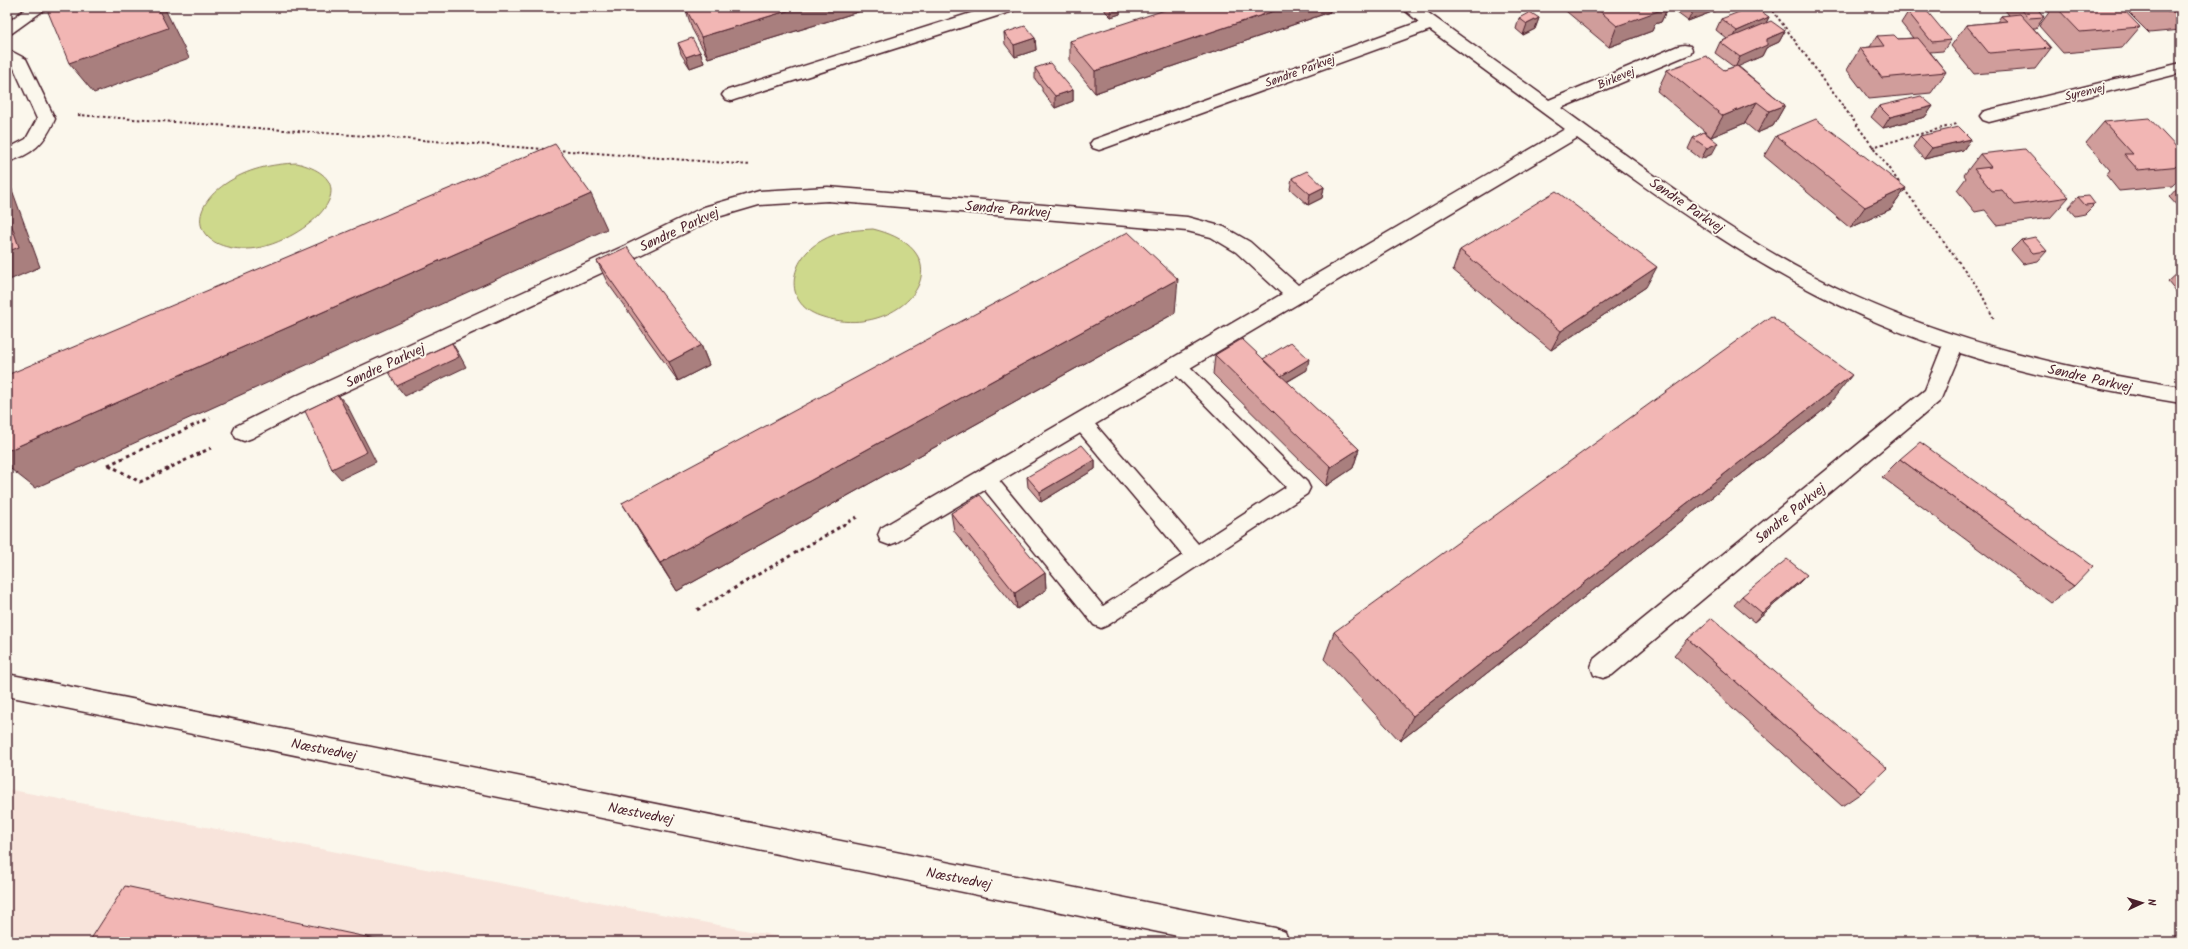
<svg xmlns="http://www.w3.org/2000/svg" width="2188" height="949" font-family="Kalam,sans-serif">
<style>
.built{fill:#f8e4db}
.green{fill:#ced98c;stroke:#8c7c5c}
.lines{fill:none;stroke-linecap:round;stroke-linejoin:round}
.service-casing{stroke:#4a1f2b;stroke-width:3}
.minor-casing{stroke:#4a1f2b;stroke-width:3}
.secondary-casing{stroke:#4a1f2b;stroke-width:3}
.path-far1{stroke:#4a1f2b;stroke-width:2;stroke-dasharray:2.5 2.5;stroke-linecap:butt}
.path{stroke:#4a1f2b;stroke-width:3;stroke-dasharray:3.5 3.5;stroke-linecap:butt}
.service{fill:#fbf7ec;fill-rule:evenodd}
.minor{fill:#fbf7ec;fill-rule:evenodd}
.secondary{fill:#fbf7ec;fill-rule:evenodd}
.wall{fill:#d09d9b;stroke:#4a1f2b}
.shaded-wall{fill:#a97f7e;stroke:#4a1f2b}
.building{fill:#f2b6b4;stroke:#4a1f2b}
.labels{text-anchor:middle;stroke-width:4;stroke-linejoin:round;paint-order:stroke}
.far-street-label{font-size:12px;fill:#4a1f2b;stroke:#fbf7ec}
.street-label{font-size:14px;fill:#4a1f2b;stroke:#fbf7ec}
</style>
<rect width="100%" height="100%" fill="#fbf7ec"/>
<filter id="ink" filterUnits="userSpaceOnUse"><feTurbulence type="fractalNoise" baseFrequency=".025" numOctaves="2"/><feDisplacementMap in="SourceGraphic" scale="8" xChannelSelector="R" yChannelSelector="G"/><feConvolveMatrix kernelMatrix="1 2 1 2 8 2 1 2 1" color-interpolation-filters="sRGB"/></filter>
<g filter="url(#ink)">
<polygon class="built" points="7,789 776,936 805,942 7,942"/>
<g class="green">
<path d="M297 163C379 184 293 249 246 249 197 249 184 213 225 184 247 169 271 164 297 163Z"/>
<path d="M873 229C972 253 902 345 820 316 781 303 790 258 821 241 838 231 854 230 873 229Z"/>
</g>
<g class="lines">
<defs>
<g id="service">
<polygon points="28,7 48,7 12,33 7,34 7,23"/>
<polygon points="1178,359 1184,361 1307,482 1310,488 1307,494 1108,625 1101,628 1094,625 975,478 978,472 985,470 992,472 1103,606 1183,555 1074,426 1072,421 1074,416 1081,414 1088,416 1198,544 1286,487 1172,371 1169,366 1172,361"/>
</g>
<g id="minor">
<polygon points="990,7 1015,7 1013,11 737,99 731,101 725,99 722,95 725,91"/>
<path d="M1401 7H1420L1549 100 1678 46 1684 45 1690 46 1692 50 1690 54 1561 108C1652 174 1749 248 1852 295 1957 343 2068 369 2181 387V403C2106 391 2032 376 1960 353L1940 401 1612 675 1603 678 1594 675 1591 667 1594 659 1925 390 1942 347C1807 303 1690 221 1577 138L897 542 889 545 881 542 878 535 881 528 1282 294 1236 252 1211 237 1187 231 828 201 759 205 718 217 638 256 310 408 252 438 244 441 236 438 233 432 236 426 296 396 624 246 704 207 759 191 828 187 1187 217 1224 227 1250 242 1298 285 1565 129 1430 30 1105 148 1099 150 1093 148 1090 144 1093 140 1419 22Z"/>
<path d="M7 49 26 59 55 119C45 143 32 155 7 162V149L26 139 37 119 13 66 7 62Z"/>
<polygon points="2181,63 2181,73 1989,122 1983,120 1980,116 1983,112 1989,110"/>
</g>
<polygon id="secondary" points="7,674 1275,928 1285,932 1289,942 1207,942 7,696"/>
</defs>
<use href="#service" class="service-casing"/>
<use href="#minor" class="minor-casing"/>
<use href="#secondary" class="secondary-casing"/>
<g class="path-far1">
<polyline points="1770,7 1901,185"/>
<polyline points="78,115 544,149"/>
<polyline points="1872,147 1957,124"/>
<polyline points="557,150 751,165"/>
<polyline points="1904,189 1979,289 1994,319"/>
</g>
<g class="path">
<polyline points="108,465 210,418"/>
<polyline points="109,465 140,482 211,448"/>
<polyline points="697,610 857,517"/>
</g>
<use href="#service" class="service"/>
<use href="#minor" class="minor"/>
<use href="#secondary" class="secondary"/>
</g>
<g class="wall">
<polygon points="685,7 874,7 708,58 692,29"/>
<polygon points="1105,7 1121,7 1120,14 1111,17 1105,11"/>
<polygon points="1561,7 1668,7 1661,22 1655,24 1652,31 1609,47"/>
<polygon points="1669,7 1725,7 1688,21"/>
<polygon points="1832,7 1849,7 1847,10 1834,11"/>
<polygon points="2005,7 2036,7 2044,17 2036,28 2033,28 2051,48 2035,69 1974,74 1951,46 1966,25 1997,22 2001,16 2009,15 2004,9"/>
<polygon points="2053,7 2181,7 2181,30 2149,33 2126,10 2124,11 2140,27 2122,48 2063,53 2039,26"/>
<polygon points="1330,12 1095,93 1070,62 1070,41"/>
<polygon points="1908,12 1951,40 1943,51 1930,52 1946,72 1931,93 1869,99 1847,70 1860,48 1870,47 1877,36 1898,39 1913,38 1901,23"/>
<polygon points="1769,17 1766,23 1785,31 1779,42 1766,48 1762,56 1738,66 1785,105 1773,126 1757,133 1745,123 1711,137 1657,91 1667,70 1724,70 1734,67 1715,53 1720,42 1727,39 1716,30 1721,19"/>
<polygon points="1519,18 1539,18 1535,29 1523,35 1516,29"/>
<polygon points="1004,33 1035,38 1036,50 1015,57 1005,44"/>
<polygon points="678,43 700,52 704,63 690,68 681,54"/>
<polygon points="1035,68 1073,90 1073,101 1055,108 1042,91 1042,88 1035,79"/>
<polygon points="1879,106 1933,106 1925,117 1883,128 1871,117"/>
<polygon points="2104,122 2181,152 2181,177 2172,186 2119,191 2106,175 2110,170 2086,143"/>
<polygon points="1704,132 1712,154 1701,159 1688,149 1693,138"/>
<polygon points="1776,136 1906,188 1891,209 1850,228 1764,156"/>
<polygon points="1920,136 1971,139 1963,150 1924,159 1913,147"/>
<polygon points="1980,154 2069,197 2050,218 1997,225 1985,210 1975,212 1957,190 1966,178 1964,175"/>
<polygon points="1292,178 1324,187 1322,198 1308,205 1290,189"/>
<polygon points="2179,186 2181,186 2181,210 2169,197"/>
<polygon points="2078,197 2095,204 2085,214 2075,216 2068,208"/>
<polygon points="2021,240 2047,251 2038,261 2023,264 2011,250"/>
<polygon points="1460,250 1646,287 1551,350 1453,270"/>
<polygon points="597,261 701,345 709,365 678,381 607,282"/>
<polygon points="2181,270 2181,298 2168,282"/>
<polygon points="1175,313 677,591 640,533 622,503"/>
<polygon points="1215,355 1263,359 1307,370 1287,382 1359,449 1353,468 1326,486 1213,374"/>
<polygon points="1826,408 1400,741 1324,659 1334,632"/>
<polygon points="1900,459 2074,586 2051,603 1882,477"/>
<polygon points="1095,460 1095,469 1041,502 1028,487 1027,477"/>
<polygon points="951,513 1045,573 1046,590 1017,609 954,531"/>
<polygon points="1798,584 1754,622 1734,605 1742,596"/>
<polygon points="1688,639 1861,793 1842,806 1674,655"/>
</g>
<g class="shaded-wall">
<polygon points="157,7 164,7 189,58 94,93 69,63"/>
<polygon points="800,7 874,7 708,58 701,37"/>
<polygon points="1111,7 1121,7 1120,14 1111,17"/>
<polygon points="1286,7 1330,7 1330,12 1095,93 1095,71"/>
<polygon points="1656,7 1668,7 1661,22 1655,24 1652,31 1609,47 1617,26"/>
<polygon points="1695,7 1725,7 1688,21"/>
<polygon points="1769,17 1763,29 1731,42 1737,31"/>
<polygon points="1539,18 1535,29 1523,35 1527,24"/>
<polygon points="1785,31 1779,42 1766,48 1762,56 1735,68 1740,57 1767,39"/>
<polygon points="1035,38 1036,50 1015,57 1014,45"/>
<polygon points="700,52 704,63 690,68 686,57"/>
<polygon points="1073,90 1073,101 1055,108 1055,96"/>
<polygon points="1757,102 1745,123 1711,137 1723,116"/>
<polygon points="1785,105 1773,126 1757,133 1769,111"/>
<polygon points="1933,106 1925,117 1883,128 1890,117"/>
<polygon points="1971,139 1963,150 1924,159 1932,148"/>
<polygon points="1718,143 1712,154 1701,159 1707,148"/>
<polygon points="7,176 40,267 7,281"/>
<polygon points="1324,187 1322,198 1308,205 1310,194"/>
<polygon points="1906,188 1891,209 1850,228 1865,207"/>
<polygon points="591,194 607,229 35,488 7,466 7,451"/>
<polygon points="1657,267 1646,287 1551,350 1561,331"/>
<polygon points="1178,279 1175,313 677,591 660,563"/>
<polygon points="452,343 459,354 466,367 405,396 397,386"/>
<polygon points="701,345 709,365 678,381 669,362"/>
<polygon points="1309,359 1307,370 1279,386 1281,376"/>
<polygon points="1852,375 1826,408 1400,741 1413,716"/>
<polygon points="338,395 347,405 376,462 341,479 332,469"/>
<polygon points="1359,449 1353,468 1326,486 1331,467"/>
<polygon points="1095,460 1095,469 1041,502 1040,492"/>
<polygon points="1045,573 1046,590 1017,609 1015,593"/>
<polygon points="1807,575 1798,584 1754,622 1762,613"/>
</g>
<g class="building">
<polygon points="46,7 157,7 168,28 69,63"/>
<polygon points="685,7 800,7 701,37"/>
<polygon points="1174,7 1286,7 1095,71 1070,41"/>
<polygon points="1595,7 1657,7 1661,10 1617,26"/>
<polygon points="1752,7 1755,7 1769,17 1737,31 1721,19"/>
<polygon points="2019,7 2036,7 2044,17 2029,18"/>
<polygon points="2056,7 2121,7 2140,27 2080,32"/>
<polygon points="2162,7 2181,7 2181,11 2167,12"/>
<polygon points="1926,10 1951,40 1932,42 1908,12"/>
<polygon points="1530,12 1539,18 1527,24 1519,18"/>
<polygon points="2020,14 2051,48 1989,53 1966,25 2007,21 2001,16"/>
<polygon points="1771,21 1785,31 1767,39 1767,45 1740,57 1720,42"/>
<polygon points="1025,26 1035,38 1014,45 1004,33"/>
<polygon points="1894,35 1898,39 1918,38 1946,72 1882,78 1860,48 1884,46 1877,36"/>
<polygon points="692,38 700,52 686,57 678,43"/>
<polygon points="1706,56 1724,70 1737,66 1785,105 1769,111 1757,102 1723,116 1667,70"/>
<polygon points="1050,63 1073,90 1055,96 1042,80 1043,80 1035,68"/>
<polygon points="1921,96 1933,106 1890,117 1879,106"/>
<polygon points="2149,118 2181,152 2181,166 2138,170 2124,154 2133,154 2104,122"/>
<polygon points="1816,119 1906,188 1865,207 1776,136"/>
<polygon points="1959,127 1971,139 1932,148 1920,136"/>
<polygon points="1704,132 1718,143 1707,148 1693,138"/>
<polygon points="555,144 591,194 7,451 7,375"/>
<polygon points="2025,149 2069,197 2015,205 2002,190 1992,191 1974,169 1991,167 1980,154"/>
<polygon points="1307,171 1324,187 1310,194 1292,178"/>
<polygon points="1556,191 1657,267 1561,331 1460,250"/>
<polygon points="2089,196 2095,204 2085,205 2078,197"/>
<polygon points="7,212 19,247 7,252"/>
<polygon points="1128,232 1178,279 660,563 622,503"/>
<polygon points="2035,237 2047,251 2033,253 2021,240"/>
<polygon points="627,247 701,345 669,362 597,261"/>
<polygon points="1771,316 1852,375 1413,716 1334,632"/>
<polygon points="1242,339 1359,449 1331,467 1215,355"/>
<polygon points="1291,342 1309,359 1281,376 1263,359"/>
<polygon points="452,343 459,357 397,386 389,372"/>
<polygon points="338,395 367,452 332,469 305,411"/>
<polygon points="1920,442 2093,566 2074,586 1900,459"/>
<polygon points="1082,445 1095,460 1040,492 1027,477"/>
<polygon points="980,495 1045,573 1015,593 951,513"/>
<polygon points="1787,559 1807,575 1762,613 1742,596"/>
<polygon points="1712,618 1887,768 1861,793 1688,639"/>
<polygon points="125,886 390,942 89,942"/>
</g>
</g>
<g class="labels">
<g class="far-street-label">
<text transform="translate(1300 71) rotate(-20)" y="4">Søndre Parkvej</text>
<text transform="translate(1616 78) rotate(-23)" y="4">Birkevej</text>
<text transform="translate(2085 92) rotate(-14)" y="4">Syrenvej</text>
</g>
<g class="street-label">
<text transform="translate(1687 205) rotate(34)" y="5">Søndre Parkvej</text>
<text transform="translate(1008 209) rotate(5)" y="5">Søndre Parkvej</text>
<text transform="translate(679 229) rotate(-25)" y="5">Søndre Parkvej</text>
<text transform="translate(385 365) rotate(-25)" y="5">Søndre Parkvej</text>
<text transform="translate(2090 378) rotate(13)" y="5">Søndre Parkvej</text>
<text transform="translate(1790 513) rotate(-39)" y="5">Søndre Parkvej</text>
<text transform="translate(324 749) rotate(11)" y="5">Næstvedvej</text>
<text transform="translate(641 813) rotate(11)" y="5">Næstvedvej</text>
<text transform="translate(959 878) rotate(11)" y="5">Næstvedvej</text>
</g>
</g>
<rect width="2188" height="949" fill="none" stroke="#fbf7ec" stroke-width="24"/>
<rect x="12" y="12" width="2164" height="925" fill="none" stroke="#4a1f2b" stroke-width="1.5" filter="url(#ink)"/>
<g transform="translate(2142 903) rotate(86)" stroke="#fbf7ec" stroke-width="3" paint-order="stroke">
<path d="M0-3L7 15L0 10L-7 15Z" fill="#4a1f2b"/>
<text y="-6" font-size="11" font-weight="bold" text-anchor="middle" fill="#4a1f2b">N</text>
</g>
</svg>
